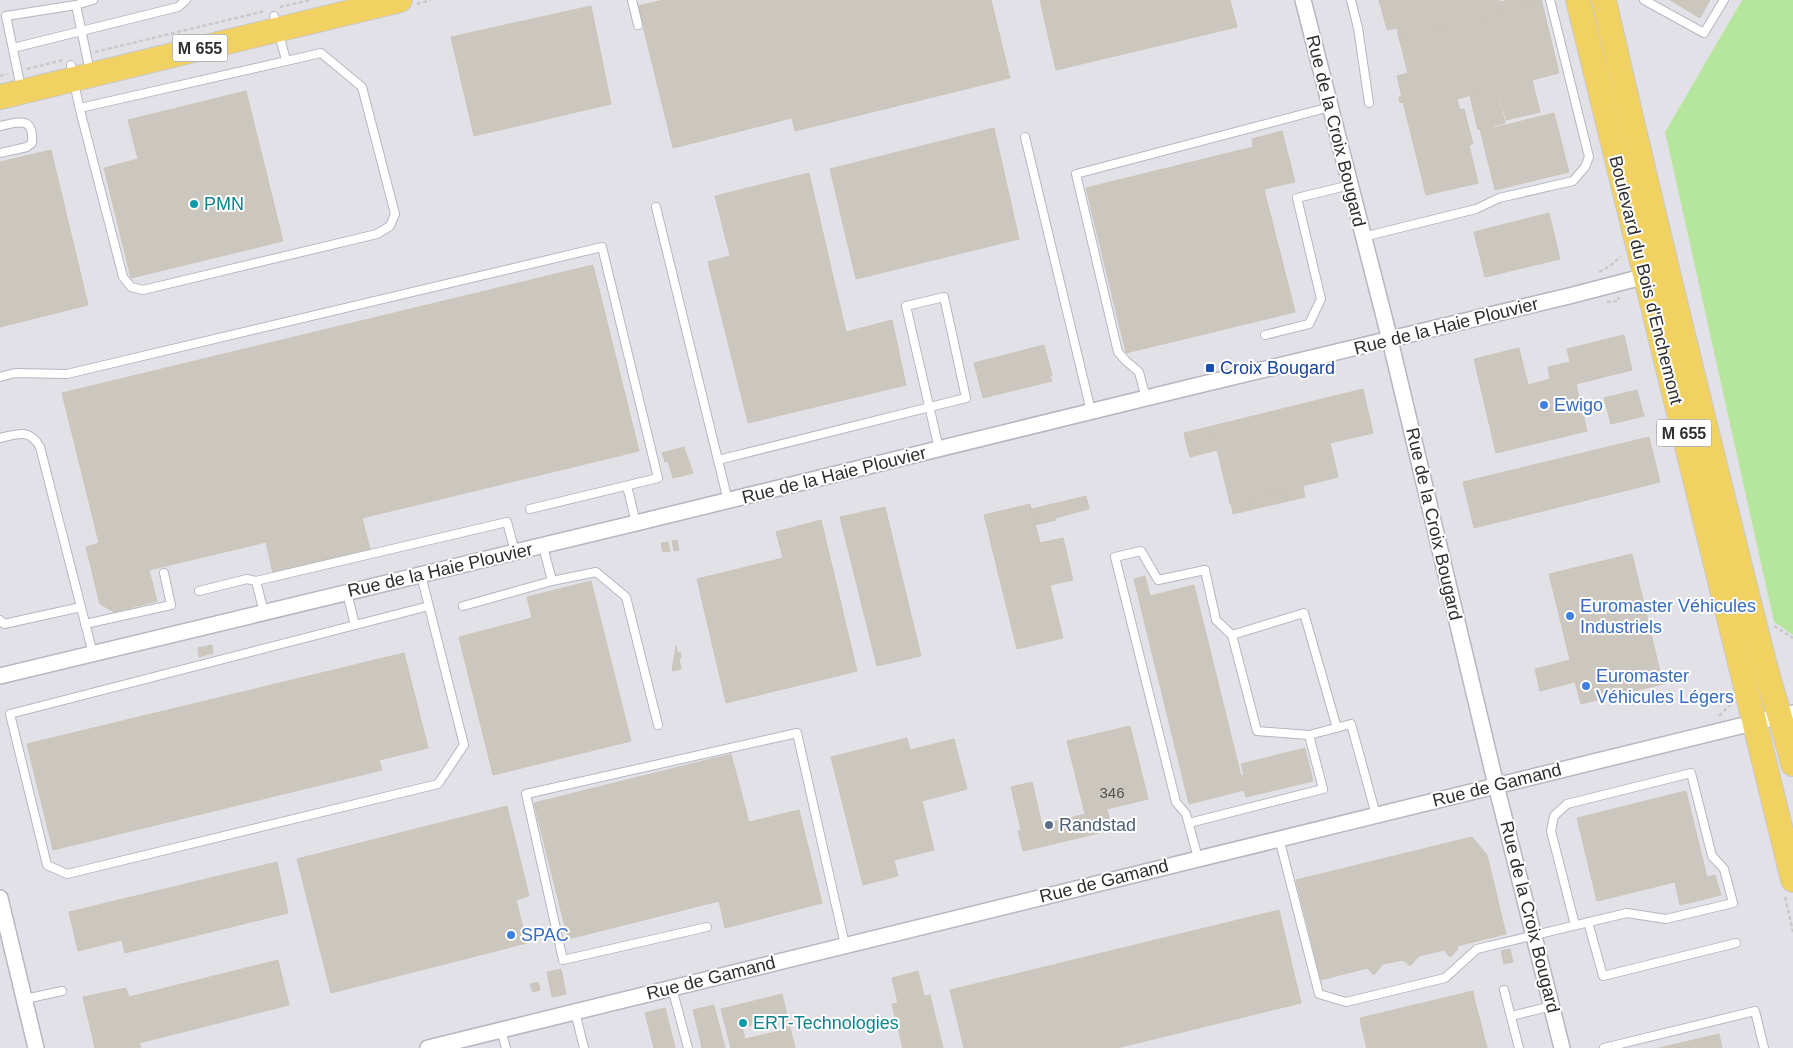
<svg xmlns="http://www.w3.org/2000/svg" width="1793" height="1048" font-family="Helvetica,sans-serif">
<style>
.industrial{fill:#e3e1e8}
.green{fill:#b6e59e}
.building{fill:#cbc7bf;stroke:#cbc5ba;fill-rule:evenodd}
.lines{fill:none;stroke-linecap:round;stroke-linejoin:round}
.service-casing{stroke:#b4b7c1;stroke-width:10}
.minor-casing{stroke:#b4b7c1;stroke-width:18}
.primary-casing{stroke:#c9c9c9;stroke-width:26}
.path{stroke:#c9c9c9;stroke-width:2.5;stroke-dasharray:4 2.5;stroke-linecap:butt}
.service{stroke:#fff;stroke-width:8}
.minor{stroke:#fff;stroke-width:15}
.primary{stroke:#f2d163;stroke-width:24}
.culture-dot{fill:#0f9aa8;stroke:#fff;stroke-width:2}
.transit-dot{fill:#1a4fb4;stroke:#fff;stroke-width:2}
.shop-dot{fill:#3f7fe0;stroke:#fff;stroke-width:2}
.service-dot{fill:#5c6f8a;stroke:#fff;stroke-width:2}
.labels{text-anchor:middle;stroke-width:4;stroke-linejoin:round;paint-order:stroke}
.number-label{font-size:15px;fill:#555452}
.shield{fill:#fff;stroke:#6d6d6d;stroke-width:1}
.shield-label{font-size:16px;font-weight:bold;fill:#2e2e2e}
.street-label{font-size:18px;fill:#2e2e2e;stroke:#fff}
.culture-label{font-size:18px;fill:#0d838f;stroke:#fff;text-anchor:start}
.transit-label{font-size:18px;fill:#164399;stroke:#fff;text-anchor:start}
.shop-label{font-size:18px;fill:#366cbe;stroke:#fff;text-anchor:start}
.service-label{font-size:18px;fill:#4e5e75;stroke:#fff;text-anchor:start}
</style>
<rect width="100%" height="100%" fill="#efe9e1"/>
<polygon class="industrial" points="0,0 1742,0 1665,132 1774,622 1793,635 1793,1048 0,1048"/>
<polygon class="green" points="1742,0 1793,0 1793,635 1774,622 1665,132"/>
<g class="building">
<polygon points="664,0 991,0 1010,78 795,131 792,118 673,148 638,6"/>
<polygon points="1040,0 1230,0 1237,27 1056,70"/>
<polygon points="1379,0 1499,0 1500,2 1509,0 1541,0 1542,3 1399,38 1397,28 1387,30"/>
<polygon points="1670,0 1710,0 1700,18"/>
<polygon points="1542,3 1559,73 1532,80 1540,112 1506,120 1498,88 1457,99 1460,110 1464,109 1473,144 1469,145 1478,183 1426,195 1403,102 1400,103 1399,97 1402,97 1397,76 1408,73 1399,38"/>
<polygon points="591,6 611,104 474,136 451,37"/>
<polygon points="1497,89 1505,123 1493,126 1493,128 1554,113 1569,172 1495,190 1480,129 1478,130 1470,96"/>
<polygon points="246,91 283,241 131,278 104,168 138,159 128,120"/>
<polygon points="994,128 1019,239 856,279 830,169"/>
<polygon points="1282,131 1295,182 1264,189 1295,312 1126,353 1086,188 1253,147 1252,139"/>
<polygon points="51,150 88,305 0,327 0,162"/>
<polygon points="809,173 846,332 892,320 906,385 748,423 708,262 730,256 715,196"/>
<polygon points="1549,213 1560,259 1485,277 1474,232"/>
<polygon points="593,265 639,451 362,518 370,549 273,573 266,542 149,570 157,601 114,612 100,604 86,547 99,543 62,393"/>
<polygon points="1624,335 1632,370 1576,384 1587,431 1496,453 1474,359 1519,348 1528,385 1550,379 1548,367 1570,362 1567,349"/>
<polygon points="1044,345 1052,375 1050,376 1052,381 983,398 974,363"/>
<polygon points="1363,389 1373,433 1330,443 1338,477 1230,504 1214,436 1186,443 1184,433"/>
<polygon points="1637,390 1644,416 1611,424 1604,398"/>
<polygon points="1214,436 1217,450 1190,457 1186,443"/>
<polygon points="1649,437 1660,482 1474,528 1463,482"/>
<polygon points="684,447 693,473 673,478 668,461 665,462 662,453"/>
<polygon points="1303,486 1305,497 1233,514 1231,503"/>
<polygon points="1086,496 1089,509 1055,518 1056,520 1035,525 1032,509"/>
<polygon points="1030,504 1040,543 1063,538 1073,580 1050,585 1063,638 1017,649 984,515"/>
<polygon points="885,507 921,656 877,666 840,517"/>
<polygon points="821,520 857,671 726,703 697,579 783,558 776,532"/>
<polygon points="677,540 679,550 674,551 672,541"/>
<polygon points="668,542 670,551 663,552 661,543"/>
<polygon points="1632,554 1663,684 1581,704 1575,682 1540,691 1535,669 1570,660 1549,574"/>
<polygon points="1145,576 1150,596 1194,585 1241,776 1244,775 1241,764 1305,748 1313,781 1246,797 1244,790 1189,804 1134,579"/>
<polygon points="591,581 631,741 493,775 459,637 532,618 527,597"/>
<polygon points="212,645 213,653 199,657 198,648"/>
<polygon points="676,646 678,653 680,652 681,658 679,659 681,669 672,671"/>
<polygon points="404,653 428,748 379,760 382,770 53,850 27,744"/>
<polygon points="1130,726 1148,799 1107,809 1112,830 1023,851 1018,831 1021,830 1011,787 1032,782 1042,825 1085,814 1067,741"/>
<polygon points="907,738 910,750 954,739 967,789 922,801 934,850 894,860 898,876 863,885 831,757"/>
<polygon points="731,754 749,822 799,810 822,903 725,928 719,901 568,939 534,803"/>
<polygon points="1686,791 1707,877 1715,875 1721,895 1680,905 1675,882 1597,901 1577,818"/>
<polygon points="507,806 529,896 516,900 527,943 331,993 297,859"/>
<polygon points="1472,837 1487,855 1506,934 1457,946 1458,949 1450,957 1444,950 1419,956 1410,966 1403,960 1383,964 1374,975 1367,968 1321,980 1296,880"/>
<polygon points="277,862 288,913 125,953 122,940 78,951 69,912"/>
<polygon points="1279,910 1301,1003 1117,1048 964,1048 950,990"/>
<polygon points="1510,949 1513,962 1504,964 1501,951"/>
<polygon points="278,960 289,1005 139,1043 141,1048 95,1048 83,997 126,988 129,997"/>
<polygon points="561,969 566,994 552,997 547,972"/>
<polygon points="918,971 924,996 930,995 943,1048 903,1048 892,1004 898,1003 892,978"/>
<polygon points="538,982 540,990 533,992 530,984"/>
<polygon points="1473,991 1474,997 1361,1024 1360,1018"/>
<path d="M782 994 795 1048H731L721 1009ZM781 1018 784 1030 745 1039 742 1027Z"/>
<polygon points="1474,997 1487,1048 1367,1048 1361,1024"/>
<polygon points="714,1005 725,1048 702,1048 693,1010"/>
<polygon points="665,1008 675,1048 654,1048 645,1013"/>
<polygon points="1719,1034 1722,1048 1659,1048"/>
</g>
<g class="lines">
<defs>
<g id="service">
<polyline points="632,0 638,25"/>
<polyline points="1351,0 1358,28 1369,103"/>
<polyline points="1644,0 1704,33 1724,0"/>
<polyline points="76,5 90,72"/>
<polyline points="274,16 286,60"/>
<polyline points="13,48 178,7 186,0"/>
<path d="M71 65C74 82 77 98 81 114L123 277 131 287 143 290 377 234 390 226 395 214 362 87 321 53 80 108"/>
<polyline points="21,88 6,16 76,5 93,0"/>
<path d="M0 126C19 122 34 116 32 143L27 147 0 153"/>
<polyline points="1025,137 1091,411"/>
<polyline points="656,207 728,501"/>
<polyline points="1363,237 1476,209 1499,198 1573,181 1585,167 1589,157 1550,0"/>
<polyline points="1265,335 1309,324 1321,299 1297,198 1350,185"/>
<polyline points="0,377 15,373 67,374 602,247 658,478 530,509"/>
<polyline points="1146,398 1139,372 1126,361 1118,352 1076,174 1330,107"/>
<path d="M0 438C18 434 29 428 40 447L93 654"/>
<polyline points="718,460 966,398 944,297 906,306 939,449"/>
<polyline points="627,486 636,523"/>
<polyline points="543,546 552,581"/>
<polyline points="421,575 464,745 438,784 67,874 47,865 10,714 429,606"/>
<polyline points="256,581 264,613"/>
<polyline points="199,591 247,579 256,581 507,522 515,552"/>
<polyline points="347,593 355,625"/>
<polyline points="463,606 552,581 596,572 626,597 658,725"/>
<polyline points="0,620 4,624 81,607"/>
<polyline points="85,624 171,605 164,573"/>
<polyline points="1337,728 1304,613 1232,635 1257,731 1309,735 1351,724 1376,815"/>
<polyline points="1189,823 1323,789 1309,735"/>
<polyline points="1279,838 1319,994 1346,1002 1445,978 1477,949 1627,913 1666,919 1733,903 1724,869 1712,856 1691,773 1567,804 1554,816 1551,831 1575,925"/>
<polyline points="1198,858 1186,814 1176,802 1115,557 1141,551 1158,580 1205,570 1216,620 1232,635"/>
<polyline points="1588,922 1603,976 1736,943"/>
<polyline points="707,927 563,960 526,794 797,733 845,945"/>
<polyline points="672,988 688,1048"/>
<polyline points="1504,990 1519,1048"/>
<polyline points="25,999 62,991"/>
<polyline points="575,1012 584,1048"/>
<polyline points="1511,1016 1552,1006"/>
<polyline points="501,1030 506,1048"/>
<polyline points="1604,1048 1755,1011 1764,1048"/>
</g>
<g id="minor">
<polyline points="1303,0 1390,340 1496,785 1562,1048"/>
<polyline points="0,676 636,523 1191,387 1569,296 1654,274"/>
<polyline points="0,898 36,1048"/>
<polyline points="428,1048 1793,713"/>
</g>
<g id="primary">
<polyline points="1578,0 1793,880"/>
<path d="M1604 0C1654 220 1708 439 1763 658 1772 693 1784 728 1793 764"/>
<polyline points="0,97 400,0"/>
</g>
</defs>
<use href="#service" class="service-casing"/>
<use href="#minor" class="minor-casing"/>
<use href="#primary" class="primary-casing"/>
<g class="path">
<polyline points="417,4 431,0"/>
<polyline points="280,7 310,0"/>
<polyline points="95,52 265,11"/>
<polyline points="27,69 63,60"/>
<polyline points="0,76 7,74"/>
<polyline points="1599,272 1610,266 1621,256"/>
<polyline points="1607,302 1619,301 1618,297"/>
<polyline points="1774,626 1793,638"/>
<polyline points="1719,716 1731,704"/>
<polyline points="1785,897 1793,932"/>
</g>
<use href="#service" class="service"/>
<use href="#minor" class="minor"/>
<use href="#primary" class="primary"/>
</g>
<g class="culture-dot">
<circle cx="194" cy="204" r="5"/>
<circle cx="743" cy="1023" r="5"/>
</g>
<rect class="transit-dot" x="1205" y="363" width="10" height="10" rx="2.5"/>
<g class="shop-dot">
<circle cx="1544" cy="405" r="5"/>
<circle cx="1570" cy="616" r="5"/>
<circle cx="1586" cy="686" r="5"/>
<circle cx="511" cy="935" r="5"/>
</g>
<circle class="service-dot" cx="1049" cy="825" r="5"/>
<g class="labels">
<g class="number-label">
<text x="1112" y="798">346</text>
</g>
<g class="shield">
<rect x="172.5" y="34.5" width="55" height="27" rx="4"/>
<rect x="1656.5" y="419.5" width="55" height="27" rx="4"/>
</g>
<g class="shield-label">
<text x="200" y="54">M 655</text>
<text x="1684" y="439">M 655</text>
</g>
<g class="street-label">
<text transform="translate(1336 131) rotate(76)" y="6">Rue de la Croix Bougard</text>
<text transform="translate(1646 280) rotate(76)" y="6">Boulevard du Bois d'Enchemont</text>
<text transform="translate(1446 326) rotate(-14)" y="6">Rue de la Haie Plouvier</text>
<text transform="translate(834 475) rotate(-14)" y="6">Rue de la Haie Plouvier</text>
<text transform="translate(1434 524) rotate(77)" y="6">Rue de la Croix Bougard</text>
<text transform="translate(440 570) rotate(-13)" y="6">Rue de la Haie Plouvier</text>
<text transform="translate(1497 785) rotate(-14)" y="6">Rue de Gamand</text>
<text transform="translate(1104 881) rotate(-14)" y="6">Rue de Gamand</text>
<text transform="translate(1530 917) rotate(76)" y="6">Rue de la Croix Bougard</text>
<text transform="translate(711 978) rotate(-14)" y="6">Rue de Gamand</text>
</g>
<g class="culture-label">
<text x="204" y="210">PMN</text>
<text x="753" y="1029">ERT-Technologies</text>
</g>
<g class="transit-label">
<text x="1220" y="374">Croix Bougard</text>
</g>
<g class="shop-label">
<text x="1554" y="411">Ewigo</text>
<text x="1580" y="612">Euromaster Véhicules<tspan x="1580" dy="21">Industriels</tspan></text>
<text x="1596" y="682">Euromaster<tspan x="1596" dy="21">Véhicules Légers</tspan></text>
<text x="521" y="941">SPAC</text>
</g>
<g class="service-label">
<text x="1059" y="831">Randstad</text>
</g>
</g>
</svg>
